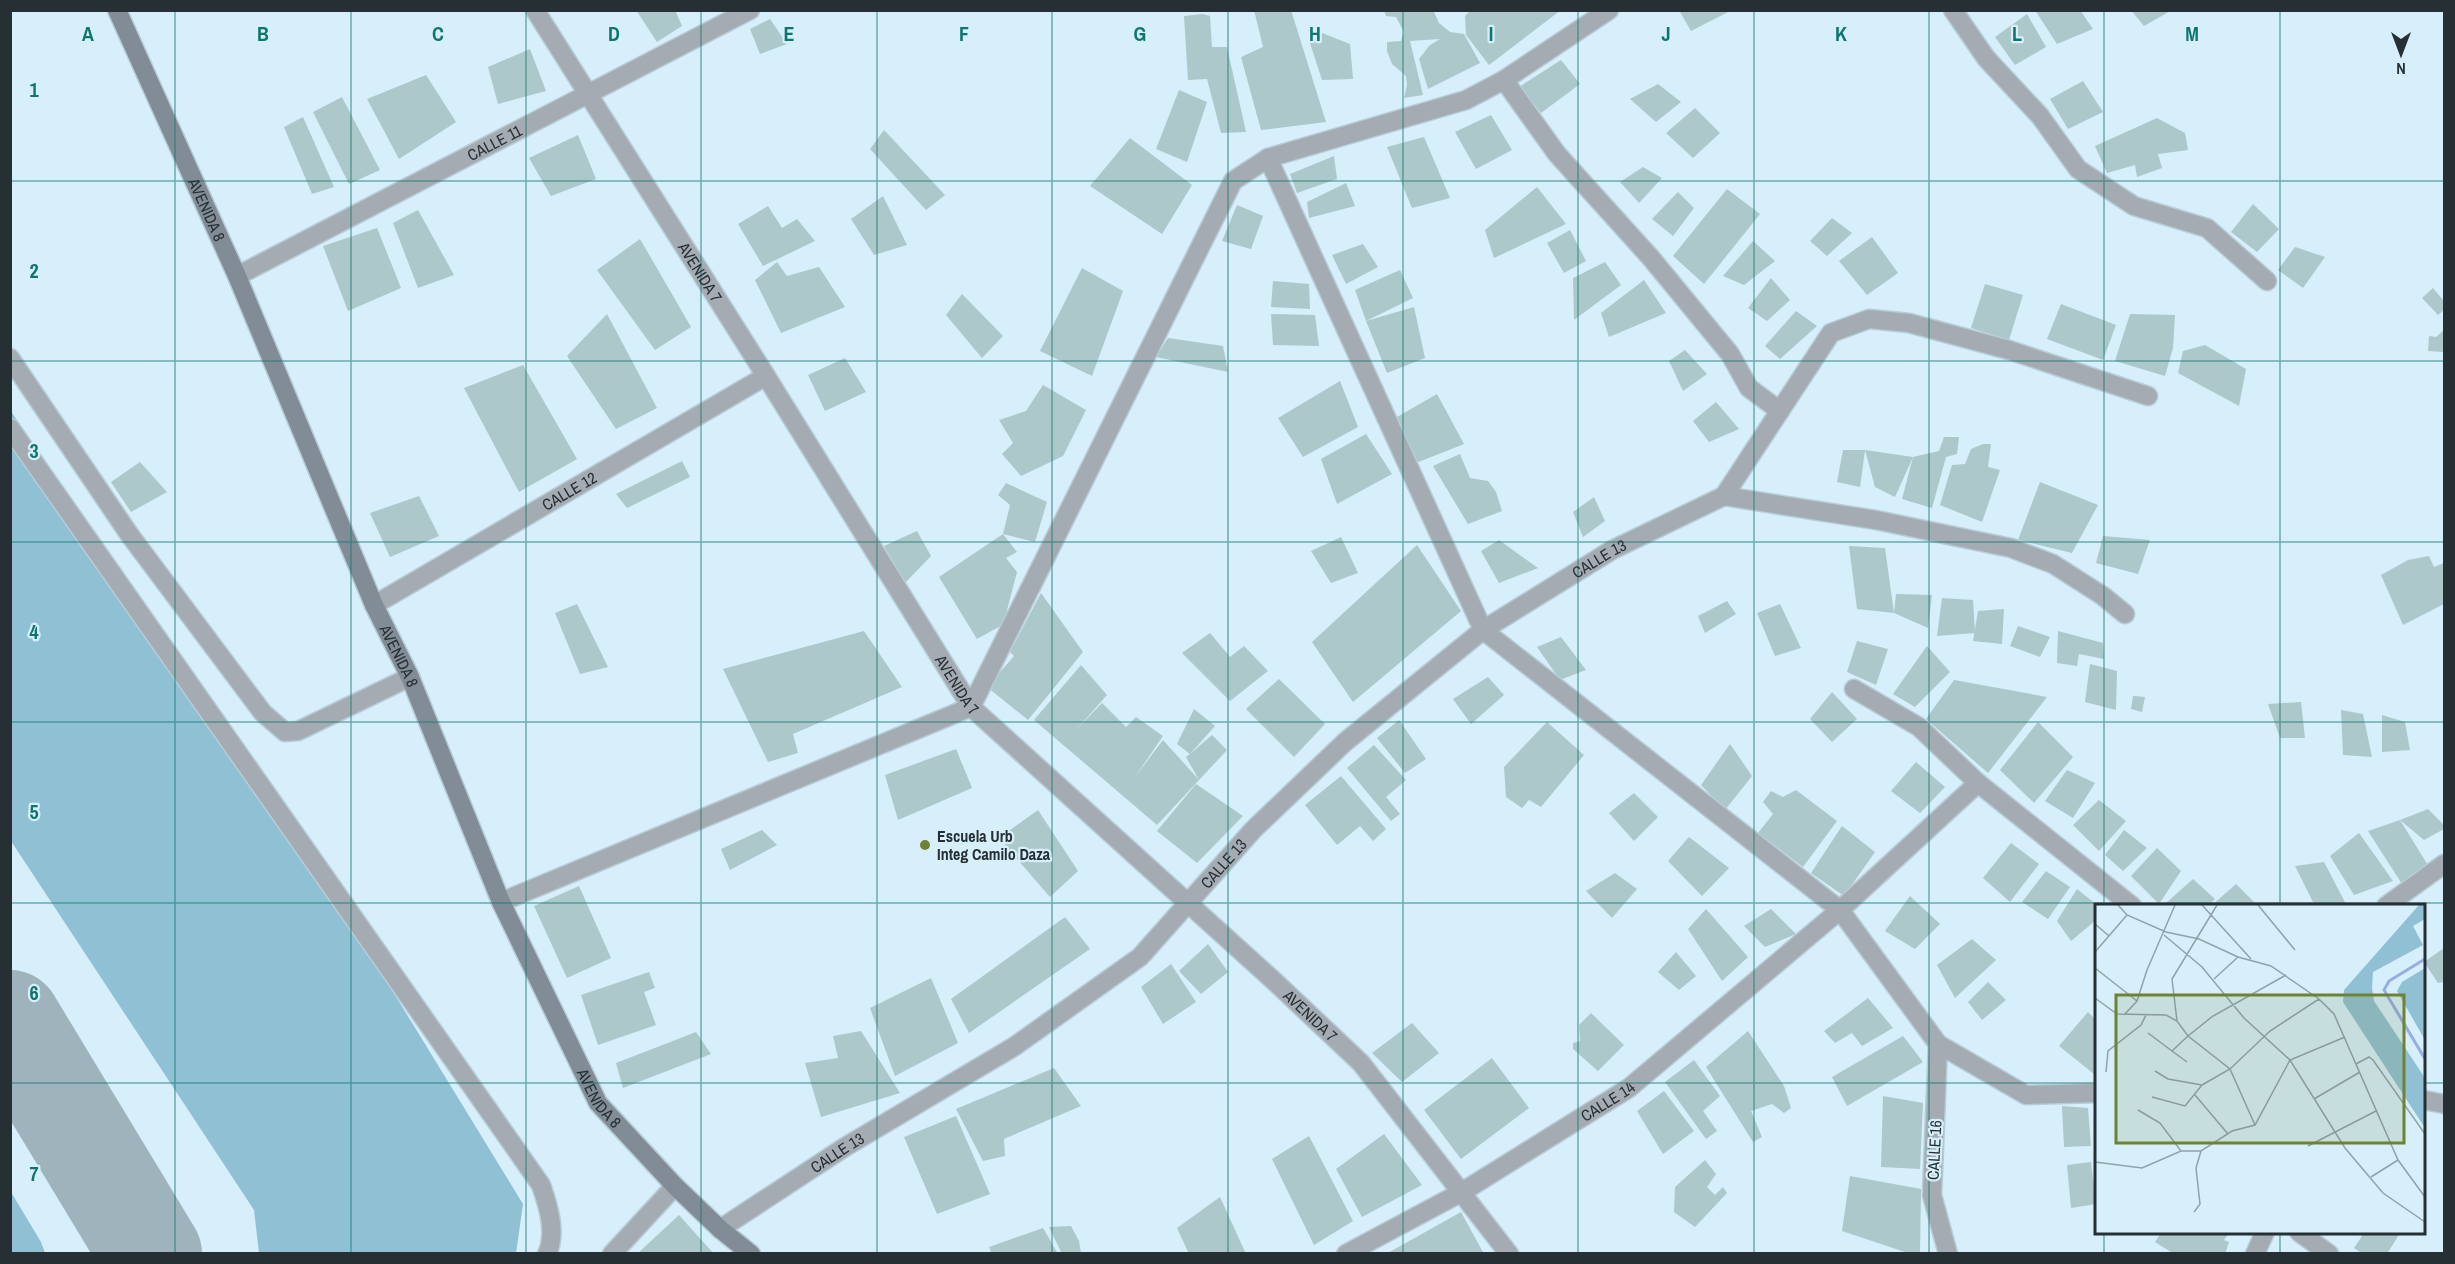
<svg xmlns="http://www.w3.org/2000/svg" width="2455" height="1264" font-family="'Archivo Narrow',sans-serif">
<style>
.green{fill:#90c0d4}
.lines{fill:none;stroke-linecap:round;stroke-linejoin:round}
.taxiway{stroke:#9fb3bc;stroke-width:102}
.building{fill:#acc8cb}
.lane-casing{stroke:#b6ccd7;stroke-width:21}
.street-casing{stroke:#b6ccd7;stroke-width:21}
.secondary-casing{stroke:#b6ccd7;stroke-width:21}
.lane{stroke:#a4abb3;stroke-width:18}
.street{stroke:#a4abb3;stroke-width:18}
.secondary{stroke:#818c97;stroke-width:18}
.grid{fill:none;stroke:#0f766e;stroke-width:1.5;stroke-opacity:0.55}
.poi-dot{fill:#6e8233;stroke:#d6effb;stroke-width:2}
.labels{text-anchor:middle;stroke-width:4.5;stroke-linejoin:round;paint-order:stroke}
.street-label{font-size:16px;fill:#262f33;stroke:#d6effb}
.poi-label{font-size:16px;font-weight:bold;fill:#262f33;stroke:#d6effb;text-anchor:start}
.inset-river{fill:none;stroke:#96ade6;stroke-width:3}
.inset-road{fill:none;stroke:#90a2ab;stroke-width:1.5}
.view{fill:#6e8233;fill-opacity:0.15;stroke:#6e8233;stroke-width:3}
.inset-edge{fill:none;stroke:#262f33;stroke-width:3}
.grid-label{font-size:20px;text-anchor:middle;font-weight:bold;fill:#0f766e;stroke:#d6effb;stroke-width:4.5;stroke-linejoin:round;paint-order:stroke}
</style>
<rect width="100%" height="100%" fill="#d6effb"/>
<g class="green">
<polygon points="10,410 237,737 523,1204 516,1253 259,1253 254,1210 11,841"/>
<polygon points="11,1192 41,1242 45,1253 11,1253"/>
</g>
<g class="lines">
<polyline class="taxiway" points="10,1021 151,1254"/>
</g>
<g class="building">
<polygon points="636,10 675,10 682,26 657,42"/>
<polygon points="1254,10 1291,10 1326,122 1261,130 1241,57 1263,47"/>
<polygon points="1384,10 1433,10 1439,23 1450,32 1464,34 1480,63 1428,89 1419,59 1429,46 1440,39 1410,41 1423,95 1404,98 1407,85 1406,76 1392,64 1387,51 1387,42 1401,41 1404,32 1396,17 1386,16"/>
<polygon points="1471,10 1561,10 1489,65 1466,35 1465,16"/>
<polygon points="1679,10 1732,10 1691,31"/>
<polygon points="2035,10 2080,10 2093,29 2057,44"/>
<polygon points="2131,10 2172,10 2144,26"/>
<polygon points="1203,14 1210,16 1212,47 1227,47 1246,132 1221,133 1207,79 1188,80 1184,16"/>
<polygon points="2027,14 2046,47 2015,65 1995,37"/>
<polygon points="770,19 787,44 760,54 750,29"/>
<polygon points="1317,31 1350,44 1353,79 1322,80 1308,37"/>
<polygon points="530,49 546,91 498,104 488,67"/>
<polygon points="1561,60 1580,84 1541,113 1519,87"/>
<polygon points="426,75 456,122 399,159 367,99"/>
<polygon points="2083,81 2103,112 2068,129 2050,99"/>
<polygon points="1658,84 1681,102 1656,122 1630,99"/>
<polygon points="1179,90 1207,102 1187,162 1156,149"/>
<polygon points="342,97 380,170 349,184 313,112"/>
<polygon points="1695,108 1720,133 1693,158 1666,133"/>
<polygon points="1491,115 1512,150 1476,169 1455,132"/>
<polygon points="303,117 334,187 312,194 284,127"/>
<polygon points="2157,118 2185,133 2188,150 2158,154 2162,168 2137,177 2135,165 2107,173 2095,146"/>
<polygon points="884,130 945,195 926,210 870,149"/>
<polygon points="578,135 596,179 551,196 529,158"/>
<polygon points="1424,137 1450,198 1412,208 1387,147"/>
<polygon points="1130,138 1192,185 1162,234 1090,186"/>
<polygon points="1334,156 1337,179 1297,193 1290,174"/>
<polygon points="1643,167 1662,178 1639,203 1620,182"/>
<polygon points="1346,183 1355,206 1309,218 1307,202"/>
<polygon points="1537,187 1566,224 1494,258 1485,230"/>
<polygon points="1727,189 1760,214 1704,284 1673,256"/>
<polygon points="1678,192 1694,208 1673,236 1652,219"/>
<polygon points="883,196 907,245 874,255 851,219"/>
<polygon points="2253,204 2279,229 2257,252 2231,232"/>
<polygon points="1237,205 1263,216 1251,249 1222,241"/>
<polygon points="768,206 782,228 797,219 815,241 763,266 738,224"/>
<polygon points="418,210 454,275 418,288 393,223"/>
<polygon points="1832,218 1852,233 1827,256 1810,241"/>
<polygon points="377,228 401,288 348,311 323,246"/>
<polygon points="1570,230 1586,261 1564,273 1547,243"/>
<polygon points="1872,237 1898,273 1867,295 1839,261"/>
<polygon points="640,239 691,327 655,350 597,270"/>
<polygon points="1753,241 1775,261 1744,285 1723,276"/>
<polygon points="1363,244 1378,267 1346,284 1332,255"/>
<polygon points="2295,247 2325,257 2303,288 2278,270"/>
<polygon points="777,262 787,276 819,267 845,307 781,333 755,280"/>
<polygon points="1605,262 1621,285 1574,320 1573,278"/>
<polygon points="1082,268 1123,291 1092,376 1040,351"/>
<polygon points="1400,270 1413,298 1366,321 1355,290"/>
<polygon points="1771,278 1790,300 1767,321 1748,308"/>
<polygon points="1644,280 1666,313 1609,337 1601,313"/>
<polygon points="1273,281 1309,284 1310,309 1271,307"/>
<polygon points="1985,284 2023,295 2009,340 1971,328"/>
<polygon points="2433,288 2444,301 2444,310 2438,315 2422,298"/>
<polygon points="962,294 1003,336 982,358 946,315"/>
<polygon points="2061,304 2116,325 2103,360 2047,339"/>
<polygon points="1414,307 1425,358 1387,373 1366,321"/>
<polygon points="1796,311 1817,326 1780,359 1765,346"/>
<polygon points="607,314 657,408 616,429 567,356"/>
<polygon points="1271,314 1315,315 1319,346 1273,345"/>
<polygon points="2130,314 2175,315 2173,348 2165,376 2115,361"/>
<polygon points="2444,330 2444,352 2428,351 2429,336 2436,337"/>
<polygon points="1168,338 1223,346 1228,372 1156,357"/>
<polygon points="2205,345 2246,369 2239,406 2178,373 2183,351"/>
<polygon points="1685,350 1707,374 1683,391 1669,361"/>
<polygon points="845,358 866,392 825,411 808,375"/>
<polygon points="523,365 577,459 519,492 464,388"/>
<polygon points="1340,381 1358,427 1303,457 1278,418"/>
<polygon points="1043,385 1086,410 1063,456 1021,476 1002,454 1013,443 999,420 1026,411"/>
<polygon points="1437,394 1464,444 1416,463 1397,417"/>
<polygon points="1716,402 1739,429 1709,442 1693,421"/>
<polygon points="1366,434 1392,474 1337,504 1321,459"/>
<polygon points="1944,437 1959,437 1957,454 1946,457 1932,508 1902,499 1913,457 1939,451"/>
<polygon points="1983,444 1991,444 1988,467 2000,470 1982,522 1940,505 1952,465 1965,464 1971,449"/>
<polygon points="1843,450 1865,450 1860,487 1837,482"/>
<polygon points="1865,450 1913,457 1895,497 1875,487"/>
<polygon points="1460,454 1470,478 1488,481 1496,492 1502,511 1468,524 1433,466"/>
<polygon points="682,461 690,477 627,508 616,494"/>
<polygon points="140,462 167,492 131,512 111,482"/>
<polygon points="2040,482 2098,505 2072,553 2018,540"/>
<polygon points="1006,483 1047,502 1035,542 1003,534 1010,505 998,495"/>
<polygon points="419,496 439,536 390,557 370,513"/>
<polygon points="1594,497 1605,521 1583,537 1573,512"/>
<polygon points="917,531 931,556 905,583 884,546"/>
<polygon points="1003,534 1017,552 1006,558 1017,572 1007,610 1013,619 977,639 939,577"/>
<polygon points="2103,536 2150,540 2138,574 2096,563"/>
<polygon points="1341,537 1358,573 1331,583 1311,551"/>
<polygon points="1499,540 1538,568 1499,583 1481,551"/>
<polygon points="1417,545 1461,611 1353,702 1312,642"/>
<polygon points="1849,546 1885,548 1894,613 1857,609"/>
<polygon points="2429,556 2434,567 2444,563 2444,604 2403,625 2381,575 2408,560"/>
<polygon points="1041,593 1083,652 1028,720 987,687 1014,656 1010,652"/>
<polygon points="1896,594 1932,595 1928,628 1894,613"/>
<polygon points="1942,598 1973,600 1975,633 1937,636"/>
<polygon points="1727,601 1736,614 1705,633 1698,616"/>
<polygon points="577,604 608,667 580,674 555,613"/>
<polygon points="1780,604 1801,648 1775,656 1757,613"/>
<polygon points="2004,609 2002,644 1973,641 1978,611"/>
<polygon points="2018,626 2050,637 2040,657 2010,646"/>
<polygon points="864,631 902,687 793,734 798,753 768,762 723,669"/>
<polygon points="2058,631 2103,643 2104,659 2079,654 2077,666 2057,663"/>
<polygon points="1210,633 1230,657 1244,646 1268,671 1230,701 1182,653"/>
<polygon points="1561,637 1586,670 1560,680 1537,647"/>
<polygon points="1857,641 1888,649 1876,685 1847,672"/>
<polygon points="1927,646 1950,672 1915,707 1893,694"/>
<polygon points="2090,664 2117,671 2116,710 2085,702"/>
<polygon points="1081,665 1107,695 1076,730 1102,703 1126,727 1136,717 1163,736 1135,777 1163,740 1199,780 1157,825 1034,720"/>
<polygon points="1488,677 1504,695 1471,724 1453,699"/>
<polygon points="1279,679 1325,724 1294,757 1246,709"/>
<polygon points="1954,680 2047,697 1988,773 1926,719"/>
<polygon points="1832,692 1857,719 1832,742 1810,719"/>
<polygon points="2133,696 2145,697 2142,712 2131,709"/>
<polygon points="2301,702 2305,738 2280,738 2268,704"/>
<polygon points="1194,709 1215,726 1190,754 1212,735 1227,750 1199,780 1186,757 1190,754 1177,744"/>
<polygon points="2341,710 2363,714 2372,757 2343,755"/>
<polygon points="2382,715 2405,722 2410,750 2382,752"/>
<polygon points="1399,720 1426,759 1405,773 1377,738"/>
<polygon points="1547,722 1584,755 1541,807 1529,800 1522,808 1506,797 1504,767"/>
<polygon points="2038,722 2073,757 2034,803 2000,770"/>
<polygon points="1730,744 1752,776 1725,810 1701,785"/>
<polygon points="1374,745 1406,780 1386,797 1400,814 1391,821 1347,768"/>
<polygon points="956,749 972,788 898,820 885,775"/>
<polygon points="1916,762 1945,787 1920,813 1891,791"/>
<polygon points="2067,770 2095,783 2073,818 2045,801"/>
<polygon points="1341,776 1386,829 1373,841 1360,826 1337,845 1305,805"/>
<polygon points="1196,784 1243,816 1197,863 1157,831"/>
<polygon points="1796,790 1837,821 1803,867 1758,833 1773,814 1763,802 1771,791 1783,797"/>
<polygon points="1634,793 1658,817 1634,841 1609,813"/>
<polygon points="2099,800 2126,821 2099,851 2073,825"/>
<polygon points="2428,809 2444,825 2444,829 2424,840 2400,820"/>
<polygon points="1038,810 1078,871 1050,897 999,838"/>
<polygon points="2400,820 2429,867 2402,884 2368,831"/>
<polygon points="1842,826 1875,852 1844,896 1811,873"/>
<polygon points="762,830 777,845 730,870 721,849"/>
<polygon points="2124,830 2147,848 2123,871 2105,855"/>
<polygon points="2359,833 2393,881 2354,895 2330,856"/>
<polygon points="1689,837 1729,868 1702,896 1668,861"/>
<polygon points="2011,843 2039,864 2010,902 1983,878"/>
<polygon points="2157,848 2181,871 2159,904 2131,876"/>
<polygon points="2324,862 2347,906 2315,906 2295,866"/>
<polygon points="2046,871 2070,887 2048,919 2022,902"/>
<polygon points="1615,873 1637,889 1612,918 1586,891"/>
<polygon points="2193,879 2215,899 2208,906 2165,904"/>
<polygon points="2236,884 2255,903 2253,906 2211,906"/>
<polygon points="579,886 611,958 567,978 534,906"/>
<polygon points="2077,889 2097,905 2096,920 2071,941 2057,921"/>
<polygon points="1910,896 1940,924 1915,949 1885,931"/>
<polygon points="1706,909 1748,957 1722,981 1688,929"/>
<polygon points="1771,909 1796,934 1765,947 1744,926"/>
<polygon points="1065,917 1090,949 969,1033 951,999"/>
<polygon points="1972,939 1996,960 1955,998 1937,965"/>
<polygon points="1208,944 1228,972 1201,994 1179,971"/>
<polygon points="2444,948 2444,982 2438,983 2424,962"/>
<polygon points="1676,952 1696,976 1679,990 1658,972"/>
<polygon points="1171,964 1196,1002 1163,1024 1141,987"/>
<polygon points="649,972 655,988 644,992 656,1025 598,1045 581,995"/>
<polygon points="931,978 958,1043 895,1076 870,1008"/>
<polygon points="1988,982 2006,1000 1982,1020 1968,1002"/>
<polygon points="1868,998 1893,1028 1862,1046 1852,1033 1835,1043 1824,1031"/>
<polygon points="2088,1012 2096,1020 2096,1070 2094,1074 2059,1046"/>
<polygon points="1591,1013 1624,1045 1598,1071 1573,1049 1573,1043 1580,1041 1579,1025"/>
<polygon points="1412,1023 1439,1053 1402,1082 1372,1053"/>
<polygon points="861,1031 900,1093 821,1117 805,1063 838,1058 833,1036"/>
<polygon points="1748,1031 1784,1086 1791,1108 1784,1113 1772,1104 1751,1111 1762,1137 1753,1142 1706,1067"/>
<polygon points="696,1032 711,1054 623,1088 616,1063"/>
<polygon points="1903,1036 1923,1062 1847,1106 1832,1077"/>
<polygon points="1492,1058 1529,1108 1461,1159 1424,1110"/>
<polygon points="1694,1060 1720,1096 1703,1111 1717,1131 1706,1139 1665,1082"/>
<polygon points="1054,1068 1081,1106 1004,1139 1005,1156 983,1161 956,1109"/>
<polygon points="1664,1091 1694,1131 1663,1154 1637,1111"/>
<polygon points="1883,1096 1923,1103 1920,1169 1881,1167"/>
<polygon points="2062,1106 2088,1108 2091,1146 2064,1147"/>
<polygon points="956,1116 990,1194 937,1214 904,1137"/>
<polygon points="1384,1134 1422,1185 1362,1217 1336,1169"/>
<polygon points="1309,1136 1353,1221 1314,1245 1272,1159"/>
<polygon points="1705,1160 1716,1174 1707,1187 1715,1195 1723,1187 1727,1193 1695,1227 1674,1212 1675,1187"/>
<polygon points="2091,1162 2096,1204 2071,1208 2067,1165"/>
<polygon points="1850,1176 1921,1189 1920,1254 1911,1254 1842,1231"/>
<polygon points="1220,1197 1246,1254 1189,1254 1177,1228"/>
<polygon points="1461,1212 1484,1254 1386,1254"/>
<polygon points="679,1215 714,1254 637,1254"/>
<polygon points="1071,1226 1079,1241 1081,1253 1062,1254 1049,1227"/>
<polygon points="1043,1228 1058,1254 992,1254 989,1247"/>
<polygon points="2161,1233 2229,1233 2224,1240 2229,1242 2225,1254 2174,1254 2155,1242"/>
<polygon points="2364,1233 2400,1233 2387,1254 2363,1254 2354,1248"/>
</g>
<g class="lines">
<defs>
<g id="lane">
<path d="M10 428 541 1185C548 1205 557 1233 547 1254"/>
<polyline points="612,1254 675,1186"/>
</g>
<g id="street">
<path id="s1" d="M535 10 766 376 971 707 1273 980 1361 1063 1509 1254"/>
<polyline points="1953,10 1986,58 2040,116 2078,169 2134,206 2207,228 2267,281"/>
<polyline points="1504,80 1557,154 1651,258 1730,354 1749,388 1780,411"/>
<polyline points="1268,158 1483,630 1840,910 1938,1044 2026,1095 2096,1093"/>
<path id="s2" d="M237 276 750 10"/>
<polyline points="10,358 129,534 263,713 285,732 298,731 410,677"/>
<polyline points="1724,496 1831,333 1869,319 1909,323 2009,350 2148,396"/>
<polyline points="1724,496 1876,520 2011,548 2053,564 2103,596 2125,614"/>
<path id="s3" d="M374 605 766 376"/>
<polyline points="1978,783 2132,906"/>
<polyline points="501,902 971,707 1233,181 1268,158 1466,100 1504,80 1609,10"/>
<polyline points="2386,906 2444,864"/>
<polyline points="1938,1044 1932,1195 1948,1254"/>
<polyline points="2424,1100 2444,1104"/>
<path id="s4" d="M720 1229 845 1147 1015 1046 1140 957 1253 830 1345 742 1483 630 1612 550 1724 496"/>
<polyline points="2299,1232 2329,1254"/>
<path id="s5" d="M1346 1254 1462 1192 1629 1088 1840 910 1978 783 1919 727 1854 689"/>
<polyline points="2255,1254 2265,1232"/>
</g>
<g id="secondary">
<path id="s6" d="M117 10 237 276 374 605 410 677 501 902 598 1103 675 1186 720 1229 751 1254"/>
</g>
</defs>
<use href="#lane" class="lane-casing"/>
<use href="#street" class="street-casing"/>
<use href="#secondary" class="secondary-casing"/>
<use href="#lane" class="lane"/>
<use href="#street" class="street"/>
<use href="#secondary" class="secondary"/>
</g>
<path class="grid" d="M175 10V1254M351 10V1254M526 10V1254M701 10V1254M877 10V1254M1052 10V1254M1228 10V1254M1403 10V1254M1578 10V1254M1754 10V1254M1929 10V1254M2104 10V906M2280 10V906M10 181H2444M10 361H2444M10 542H2444M10 722H2444M10 903H2444M10 1083H2096M2424 1083H2444M2104 1232V1254M2280 1232V1254"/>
<circle class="poi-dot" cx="925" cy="845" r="6"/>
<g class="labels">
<g class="street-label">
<text dy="6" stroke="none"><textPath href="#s2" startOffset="290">CALLE 11</textPath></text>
<text dy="6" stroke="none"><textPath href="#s6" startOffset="219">AVENIDA 8</textPath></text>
<text dy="6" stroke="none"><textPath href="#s1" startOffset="310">AVENIDA 7</textPath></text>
<text dy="6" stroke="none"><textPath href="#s3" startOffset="226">CALLE 12</textPath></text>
<text dy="6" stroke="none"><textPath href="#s4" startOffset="1112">CALLE 13</textPath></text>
<text dy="6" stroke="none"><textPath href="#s6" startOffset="705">AVENIDA 8</textPath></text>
<text dy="6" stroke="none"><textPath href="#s1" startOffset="796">AVENIDA 7</textPath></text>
<text dy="6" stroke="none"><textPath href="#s4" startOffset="626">CALLE 13</textPath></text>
<text dy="6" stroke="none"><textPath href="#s1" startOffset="1281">AVENIDA 7</textPath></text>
<text dy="6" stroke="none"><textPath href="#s6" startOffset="1191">AVENIDA 8</textPath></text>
<text dy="6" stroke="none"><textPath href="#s5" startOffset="303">CALLE 14</textPath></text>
<text transform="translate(1934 1150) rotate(-87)" y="6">CALLE 16</text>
<text dy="6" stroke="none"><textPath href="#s4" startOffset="140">CALLE 13</textPath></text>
</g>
<g class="poi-label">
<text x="937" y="842">Escuela Urb<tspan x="937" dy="18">Integ Camilo Daza</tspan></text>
</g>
</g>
<g transform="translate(2095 904)">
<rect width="330" height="330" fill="#d6effb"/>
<path d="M324 1H330V15L318 22 328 41 278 68 277 84 279 97 330 174V224L248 98 249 86ZM330 64V136L302 87 307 78Z" fill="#90c0d4"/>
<path class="inset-river" d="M330 55 294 77 289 86 330 155"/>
<path class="inset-road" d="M23 1 32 11 71 28 104 35 143 53 176 62 224 95 239 110 303 256 330 293M107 1 156 55M163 1 200 46M0 20 14 32M69 31 107 63 149 114 195 156 250 244 288 289 330 318M0 48 32 11M0 64 42 97M119 75 143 53M0 94 22 110 71 111 82 117 93 132 135 165 160 221M29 111 42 97 52 66 80 1M82 117 77 75 122 1M53 129 77 147M92 158 77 147 93 132 118 112 191 71M261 160 274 153 278 156 330 230M60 167 73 175 107 181M11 168 13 147 46 121 51 111M107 181 135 165 175 127 224 95M100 191 133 230M57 193 90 202 107 181M219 195 265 168M43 206 65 219 86 247M213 242 281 207M0 258 47 264 86 247H106L137 227 160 221 195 156 250 133M276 273 303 256M99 308 105 300 101 264 106 247"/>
<path class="view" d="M21 91H309V239H21Z"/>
<rect width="330" height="330" class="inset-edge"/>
</g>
<g class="grid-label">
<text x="88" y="41">A</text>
<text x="263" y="41">B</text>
<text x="438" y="41">C</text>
<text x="614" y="41">D</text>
<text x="789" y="41">E</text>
<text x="964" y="41">F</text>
<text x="1140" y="41">G</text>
<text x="1315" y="41">H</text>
<text x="1491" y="41">I</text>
<text x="1666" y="41">J</text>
<text x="1841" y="41">K</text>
<text x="2017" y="41">L</text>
<text x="2192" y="41">M</text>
<text x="34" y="97">1</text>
<text x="34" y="278">2</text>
<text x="34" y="458">3</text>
<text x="34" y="639">4</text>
<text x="34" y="819">5</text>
<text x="34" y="1000">6</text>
<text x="34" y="1181">7</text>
</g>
<rect width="2455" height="1264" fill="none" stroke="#262f33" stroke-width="24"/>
<g transform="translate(2401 54) rotate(180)" stroke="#d6effb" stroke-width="4.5" paint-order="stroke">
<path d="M0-4.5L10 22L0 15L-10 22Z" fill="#262f33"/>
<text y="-9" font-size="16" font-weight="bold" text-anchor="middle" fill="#262f33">N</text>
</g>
</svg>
